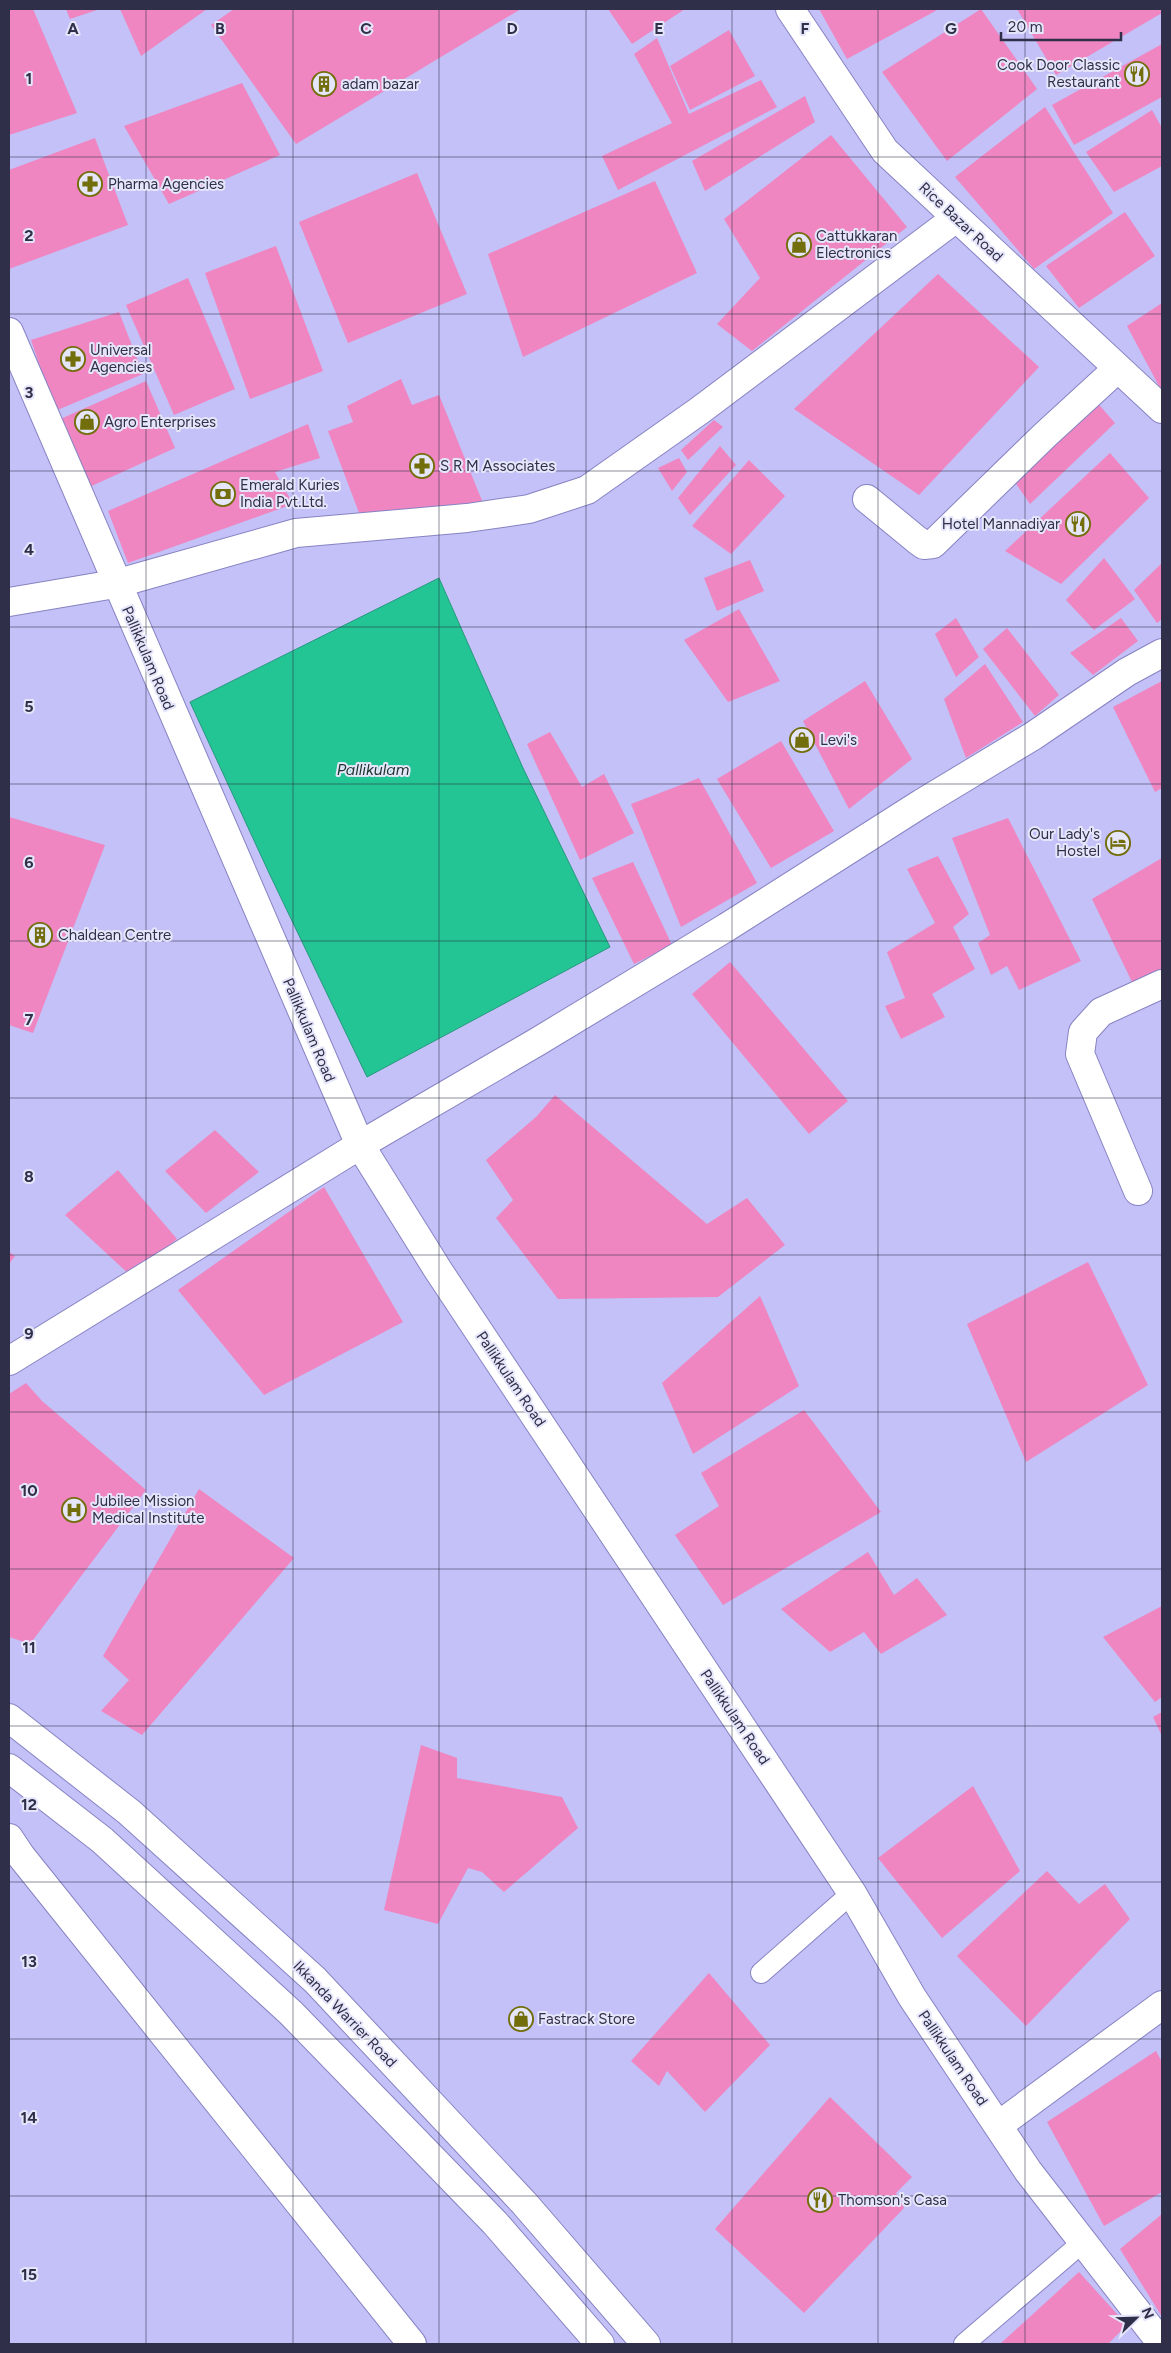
<svg xmlns="http://www.w3.org/2000/svg" width="1171" height="2353" font-family="Figtree,sans-serif">
<style>
.water{fill:#23c594;stroke:#27987e}
.building{fill:#ef86c1}
.lines{fill:none;stroke-linecap:round;stroke-linejoin:round}
.service-casing{stroke:#8783c3;stroke-width:22}
.minor-casing{stroke:#8783c3;stroke-width:30}
.primary-casing{stroke:#8783c3;stroke-width:30}
.service{stroke:#fff;stroke-width:20}
.minor{stroke:#fff;stroke-width:28}
.primary{stroke:#fff;stroke-width:28}
.grid{fill:none;stroke:#302f49;stroke-width:1;stroke-opacity:0.55}
.labels{text-anchor:middle;stroke-width:4;stroke-linejoin:round;paint-order:stroke}
.poi-label{font-size:15px;fill:#302f49;stroke:#e6e6fb;text-anchor:start}
.street-label{font-size:15px;fill:#302f49;stroke:#e6e6fb}
.water-label{font-size:16px;font-style:italic;fill:#1c342b;stroke:#e6e6fb}
.grid-label{font-size:16px;text-anchor:middle;font-weight:bold;fill:#302f49;stroke:#e6e6fb;stroke-width:4;stroke-linejoin:round;paint-order:stroke}
</style>
<rect width="100%" height="100%" fill="#c3c1f7"/>
<polygon class="water" points="439,578 523,768 610,947 367,1077 269,873 190,702"/>
<g class="building">
<polygon points="9,9 33,9 77,113 9,135"/>
<polygon points="66,9 100,9 70,19"/>
<polygon points="120,9 207,9 141,56"/>
<polygon points="234,9 521,9 296,144 211,25"/>
<polygon points="608,9 685,9 632,44"/>
<polygon points="819,9 939,9 847,59"/>
<polygon points="981,9 1037,89 947,161 882,72"/>
<polygon points="1017,9 1160,9 1162,13 1056,75"/>
<polygon points="729,30 755,76 690,110 670,66"/>
<polygon points="657,38 689,114 761,80 777,107 618,190 602,156 672,123 634,54"/>
<polygon points="1162,44 1162,97 1074,145 1052,105"/>
<polygon points="242,83 280,155 169,204 124,126"/>
<polygon points="805,96 815,122 705,191 692,161"/>
<polygon points="1045,107 1113,213 1034,269 955,177"/>
<polygon points="1152,110 1162,128 1162,166 1114,192 1086,152"/>
<polygon points="831,135 907,227 752,351 717,324 760,278 724,219"/>
<polygon points="95,138 128,225 9,269 9,170"/>
<polygon points="417,173 467,294 348,343 299,222"/>
<polygon points="655,181 697,273 523,357 488,254"/>
<polygon points="1125,212 1155,256 1079,308 1046,266"/>
<polygon points="276,246 323,371 250,399 205,273"/>
<polygon points="938,274 1039,367 919,495 794,409"/>
<polygon points="188,278 235,389 174,415 126,305"/>
<polygon points="1162,303 1162,386 1160,388 1127,326"/>
<polygon points="119,312 143,374 55,411 31,340"/>
<polygon points="401,379 412,405 439,395 483,503 361,518 328,431 353,422 347,406"/>
<polygon points="146,381 175,448 85,489 56,421"/>
<polygon points="1094,399 1115,423 1030,504 1012,478"/>
<polygon points="714,420 723,427 688,460 681,450"/>
<polygon points="308,424 320,458 275,472 293,504 128,563 108,511"/>
<polygon points="720,446 736,465 690,515 678,498"/>
<polygon points="1110,453 1149,498 1061,584 1005,551"/>
<polygon points="679,458 687,472 672,491 658,468"/>
<polygon points="749,460 785,496 731,554 692,526"/>
<polygon points="1104,558 1135,599 1094,630 1066,600"/>
<polygon points="750,560 764,591 717,611 704,578"/>
<polygon points="1162,563 1162,619 1157,623 1134,590"/>
<polygon points="739,609 780,681 728,702 684,640"/>
<polygon points="956,618 979,657 956,677 935,634"/>
<polygon points="1121,618 1138,641 1093,675 1070,653"/>
<polygon points="1007,628 1059,695 1035,716 983,649"/>
<polygon points="985,664 1023,722 966,758 944,699"/>
<polygon points="865,681 912,759 849,809 803,721"/>
<polygon points="1162,681 1162,788 1155,792 1113,707"/>
<polygon points="550,732 582,787 604,774 634,833 580,860 527,744"/>
<polygon points="781,741 834,831 771,868 717,779"/>
<polygon points="699,778 757,883 681,927 631,804"/>
<polygon points="9,817 105,845 33,1033 9,1025"/>
<polygon points="1008,818 1081,961 1019,990 1007,966 991,975 978,943 990,935 952,838"/>
<polygon points="938,856 969,914 953,927 975,969 932,994 945,1017 901,1039 885,1006 905,998 887,952 935,923 907,869"/>
<polygon points="1162,858 1162,969 1132,982 1092,899"/>
<polygon points="633,862 672,945 634,964 592,878"/>
<polygon points="730,962 848,1101 809,1134 692,994"/>
<polygon points="555,1095 707,1224 747,1198 785,1245 718,1297 558,1299 496,1218 513,1200 486,1160 536,1117"/>
<polygon points="215,1130 259,1172 206,1213 165,1171"/>
<polygon points="118,1170 177,1239 131,1276 65,1215"/>
<polygon points="324,1187 403,1322 264,1395 178,1290"/>
<polygon points="9,1252 15,1256 9,1264"/>
<polygon points="1088,1262 1148,1385 1026,1462 967,1324"/>
<polygon points="760,1296 799,1386 693,1454 662,1383"/>
<polygon points="26,1383 42,1401 146,1490 30,1644 9,1637 9,1394"/>
<polygon points="804,1410 881,1512 723,1605 675,1535 719,1506 701,1473"/>
<polygon points="199,1489 294,1558 142,1735 101,1711 129,1680 103,1656"/>
<polygon points="868,1552 894,1595 917,1578 947,1615 881,1654 864,1632 830,1652 781,1609"/>
<polygon points="1162,1606 1162,1697 1155,1702 1103,1637"/>
<polygon points="1162,1712 1162,1736 1153,1717"/>
<polygon points="421,1745 457,1758 457,1778 562,1797 578,1828 504,1892 482,1872 468,1868 438,1924 384,1910"/>
<polygon points="973,1786 1020,1871 942,1938 878,1858"/>
<polygon points="1047,1871 1079,1904 1105,1884 1130,1919 1026,2026 957,1956"/>
<polygon points="709,1973 770,2045 705,2112 667,2071 659,2086 631,2061"/>
<polygon points="1156,2051 1162,2062 1162,2192 1104,2226 1047,2122"/>
<polygon points="830,2097 912,2177 896,2193 904,2208 804,2313 715,2229"/>
<polygon points="1162,2214 1162,2317 1120,2249"/>
<polygon points="1079,2272 1127,2325 1108,2344 1000,2344"/>
</g>
<g class="lines">
<defs>
<g id="service">
<polyline points="761,1973 852,1893"/>
<polyline points="964,2344 1083,2242"/>
</g>
<g id="minor">
<polyline points="790,9 885,151 1162,409"/>
<polyline points="9,332 360,1145 438,1270 852,1893 912,1997 1028,2171 1162,2344"/>
<polyline points="867,499 917,540 924,545 933,544 1045,435 1117,369"/>
<polyline points="9,602 115,584 296,533 467,518 529,509 587,490 699,411 956,218"/>
<polyline points="1138,1191 1080,1054 1083,1032 1101,1012 1162,984"/>
<polyline points="9,1361 360,1145 537,1042 727,927 922,803 1033,736 1127,672 1162,653"/>
<polyline points="9,1838 21,1856 412,2344"/>
<polyline points="999,2125 1162,2005"/>
</g>
<g id="primary">
<polyline points="9,1718 129,1812 315,1980 524,2203 646,2344"/>
<polyline points="9,1768 102,1840 291,2013 495,2223 600,2344"/>
</g>
</defs>
<use href="#service" class="service-casing"/>
<use href="#minor" class="minor-casing"/>
<use href="#primary" class="primary-casing"/>
<use href="#service" class="service"/>
<use href="#minor" class="minor"/>
<use href="#primary" class="primary"/>
</g>
<path class="grid" d="M146 9V2344M293 9V2344M439 9V2344M586 9V2344M732 9V2344M878 9V2344M1025 9V2344M9 157H1162M9 314H1162M9 471H1162M9 627H1162M9 784H1162M9 941H1162M9 1098H1162M9 1255H1162M9 1412H1162M9 1569H1162M9 1726H1162M9 1882H1162M9 2039H1162M9 2196H1162"/>
<defs>
<symbol id="restaurant-ring" viewBox="-11 -11 22 22"><circle r="9.5" fill="#e6e6fb" stroke="#736e0c" stroke-width="1.5"/><path d="M-5-6h1v4h1v-4h1v4h1v-4h1v5L-1.5 .5V6h-2V.5L-5-1ZM5-6V6H3V1.5H1.5Q1.5-4 5-6Z" fill="#736e0c"/></symbol>
<symbol id="building-ring" viewBox="-11 -11 22 22"><circle r="9.5" fill="#e6e6fb" stroke="#736e0c" stroke-width="1.5"/><path d="M-4-6H4V6H1V3H-1V6H-4ZM-2.5-4.3h1.7v1.8h-1.7ZM.8-4.3h1.7v1.8H.8ZM-2.5-1h1.7V.8h-1.7ZM.8-1h1.7V.8H.8Z" fill="#736e0c"/></symbol>
<symbol id="pharmacy-ring" viewBox="-11 -11 22 22"><circle r="9.5" fill="#e6e6fb" stroke="#736e0c" stroke-width="1.5"/><path d="M-2-6h4v4h4v4h-4v4h-4v-4h-4v-4h4Z" fill="#736e0c"/></symbol>
<symbol id="shop-ring" viewBox="-11 -11 22 22"><circle r="9.5" fill="#e6e6fb" stroke="#736e0c" stroke-width="1.5"/><path d="M-5-2.5h2.3a2.7 3.5 0 0 1 5.4 0H5L5.5 6h-11ZM-1.5-2.5h3a1.5 2.3 0 0 0-3 0Z" fill="#736e0c"/></symbol>
<symbol id="bank-ring" viewBox="-11 -11 22 22"><circle r="9.5" fill="#e6e6fb" stroke="#736e0c" stroke-width="1.5"/><path d="M-6-4H6V4H-6ZM0-2.3a2.3 2.3 0 1 0 0 4.6a2.3 2.3 0 1 0 0-4.6Z" fill="#736e0c"/></symbol>
<symbol id="hotel-ring" viewBox="-11 -11 22 22"><circle r="9.5" fill="#e6e6fb" stroke="#736e0c" stroke-width="1.5"/><path d="M-6-4.5h1.5V1H6V5H4.5V3h-9V5H-6ZM-4 0a1.8 1.8 0 1 1 3.6 0ZM.5 0V-2.5h3Q6-2.5 6 0Z" fill="#736e0c"/></symbol>
<symbol id="hospital-ring" viewBox="-11 -11 22 22"><circle r="9.5" fill="#e6e6fb" stroke="#736e0c" stroke-width="1.5"/><path d="M-5-5h3v3.5h4V-5h3V5h-3V1.5h-4V5h-3Z" fill="#736e0c"/></symbol>
</defs>
<g fill-rule="evenodd">
<use href="#restaurant-ring" x="1123" y="60" width="28" height="28"/>
<use href="#building-ring" x="310" y="70" width="28" height="28"/>
<use href="#pharmacy-ring" x="76" y="170" width="28" height="28"/>
<use href="#shop-ring" x="785" y="231" width="28" height="28"/>
<use href="#pharmacy-ring" x="59" y="345" width="28" height="28"/>
<use href="#shop-ring" x="73" y="408" width="28" height="28"/>
<use href="#pharmacy-ring" x="408" y="452" width="28" height="28"/>
<use href="#bank-ring" x="209" y="480" width="28" height="28"/>
<use href="#restaurant-ring" x="1064" y="510" width="28" height="28"/>
<use href="#shop-ring" x="788" y="726" width="28" height="28"/>
<use href="#hotel-ring" x="1104" y="829" width="28" height="28"/>
<use href="#building-ring" x="26" y="921" width="28" height="28"/>
<use href="#hospital-ring" x="60" y="1496" width="28" height="28"/>
<use href="#shop-ring" x="507" y="2005" width="28" height="28"/>
<use href="#restaurant-ring" x="806" y="2186" width="28" height="28"/>
</g>
<g class="labels">
<g class="poi-label">
<text x="1120" y="70" text-anchor="end">Cook Door Classic<tspan x="1120" dy="17">Restaurant</tspan></text>
<text x="342" y="89">adam bazar</text>
<text x="108" y="189">Pharma Agencies</text>
<text x="816" y="241">Cattukkaran<tspan x="816" dy="17">Electronics</tspan></text>
<text x="90" y="355">Universal<tspan x="90" dy="17">Agencies</tspan></text>
<text x="104" y="427">Agro Enterprises</text>
<text x="440" y="471">S R M Associates</text>
<text x="240" y="490">Emerald Kuries<tspan x="240" dy="17">India Pvt.Ltd.</tspan></text>
<text x="1060" y="529" text-anchor="end">Hotel Mannadiyar</text>
<text x="820" y="745">Levi's</text>
<text x="1100" y="839" text-anchor="end">Our Lady's<tspan x="1100" dy="17">Hostel</tspan></text>
<text x="58" y="940">Chaldean Centre</text>
<text x="92" y="1506">Jubilee Mission<tspan x="92" dy="17">Medical Institute</tspan></text>
<text x="538" y="2024">Fastrack Store</text>
<text x="838" y="2205">Thomson's Casa</text>
</g>
<g class="street-label">
<text transform="translate(961 222) rotate(43)" y="5">Rice Bazar Road</text>
<text transform="translate(148 658) rotate(67)" y="5">Pallikkulam Road</text>
<text transform="translate(309 1030) rotate(67)" y="5">Pallikkulam Road</text>
<text transform="translate(511 1379) rotate(56)" y="5">Pallikkulam Road</text>
<text transform="translate(735 1717) rotate(56)" y="5">Pallikkulam Road</text>
<text transform="translate(345 2014) rotate(46)" y="5">Ikkanda Warrier Road</text>
<text transform="translate(953 2058) rotate(56)" y="5">Pallikkulam Road</text>
</g>
<g class="water-label">
<text x="373" y="775">Pallikulam</text>
</g>
</g>
<g class="grid-label">
<text x="73" y="34">A</text>
<text x="220" y="34">B</text>
<text x="366" y="34">C</text>
<text x="512" y="34">D</text>
<text x="659" y="34">E</text>
<text x="805" y="34">F</text>
<text x="951" y="34">G</text>
<text x="29" y="84">1</text>
<text x="29" y="241">2</text>
<text x="29" y="398">3</text>
<text x="29" y="555">4</text>
<text x="29" y="712">5</text>
<text x="29" y="868">6</text>
<text x="29" y="1025">7</text>
<text x="29" y="1182">8</text>
<text x="29" y="1339">9</text>
<text x="29" y="1496">10</text>
<text x="29" y="1653">11</text>
<text x="29" y="1810">12</text>
<text x="29" y="1967">13</text>
<text x="29" y="2123">14</text>
<text x="29" y="2280">15</text>
</g>
<rect width="1171" height="2353" fill="none" stroke="#302f49" stroke-width="20"/>
<g transform="translate(1136 2318) rotate(67)" stroke="#e6e6fb" stroke-width="4" paint-order="stroke">
<path d="M0-4L9 19L0 12L-9 19Z" fill="#302f49"/>
<text y="-8" font-size="14" font-weight="bold" text-anchor="middle" fill="#302f49">N</text>
</g>
<path d="M1001 32v8h120v-8" fill="none" stroke="#302f49" stroke-width="2.5"/>
<text x="1008" y="32" font-size="15" fill="#302f49" stroke="#e6e6fb" stroke-width="4" paint-order="stroke">20 m</text>
</svg>
